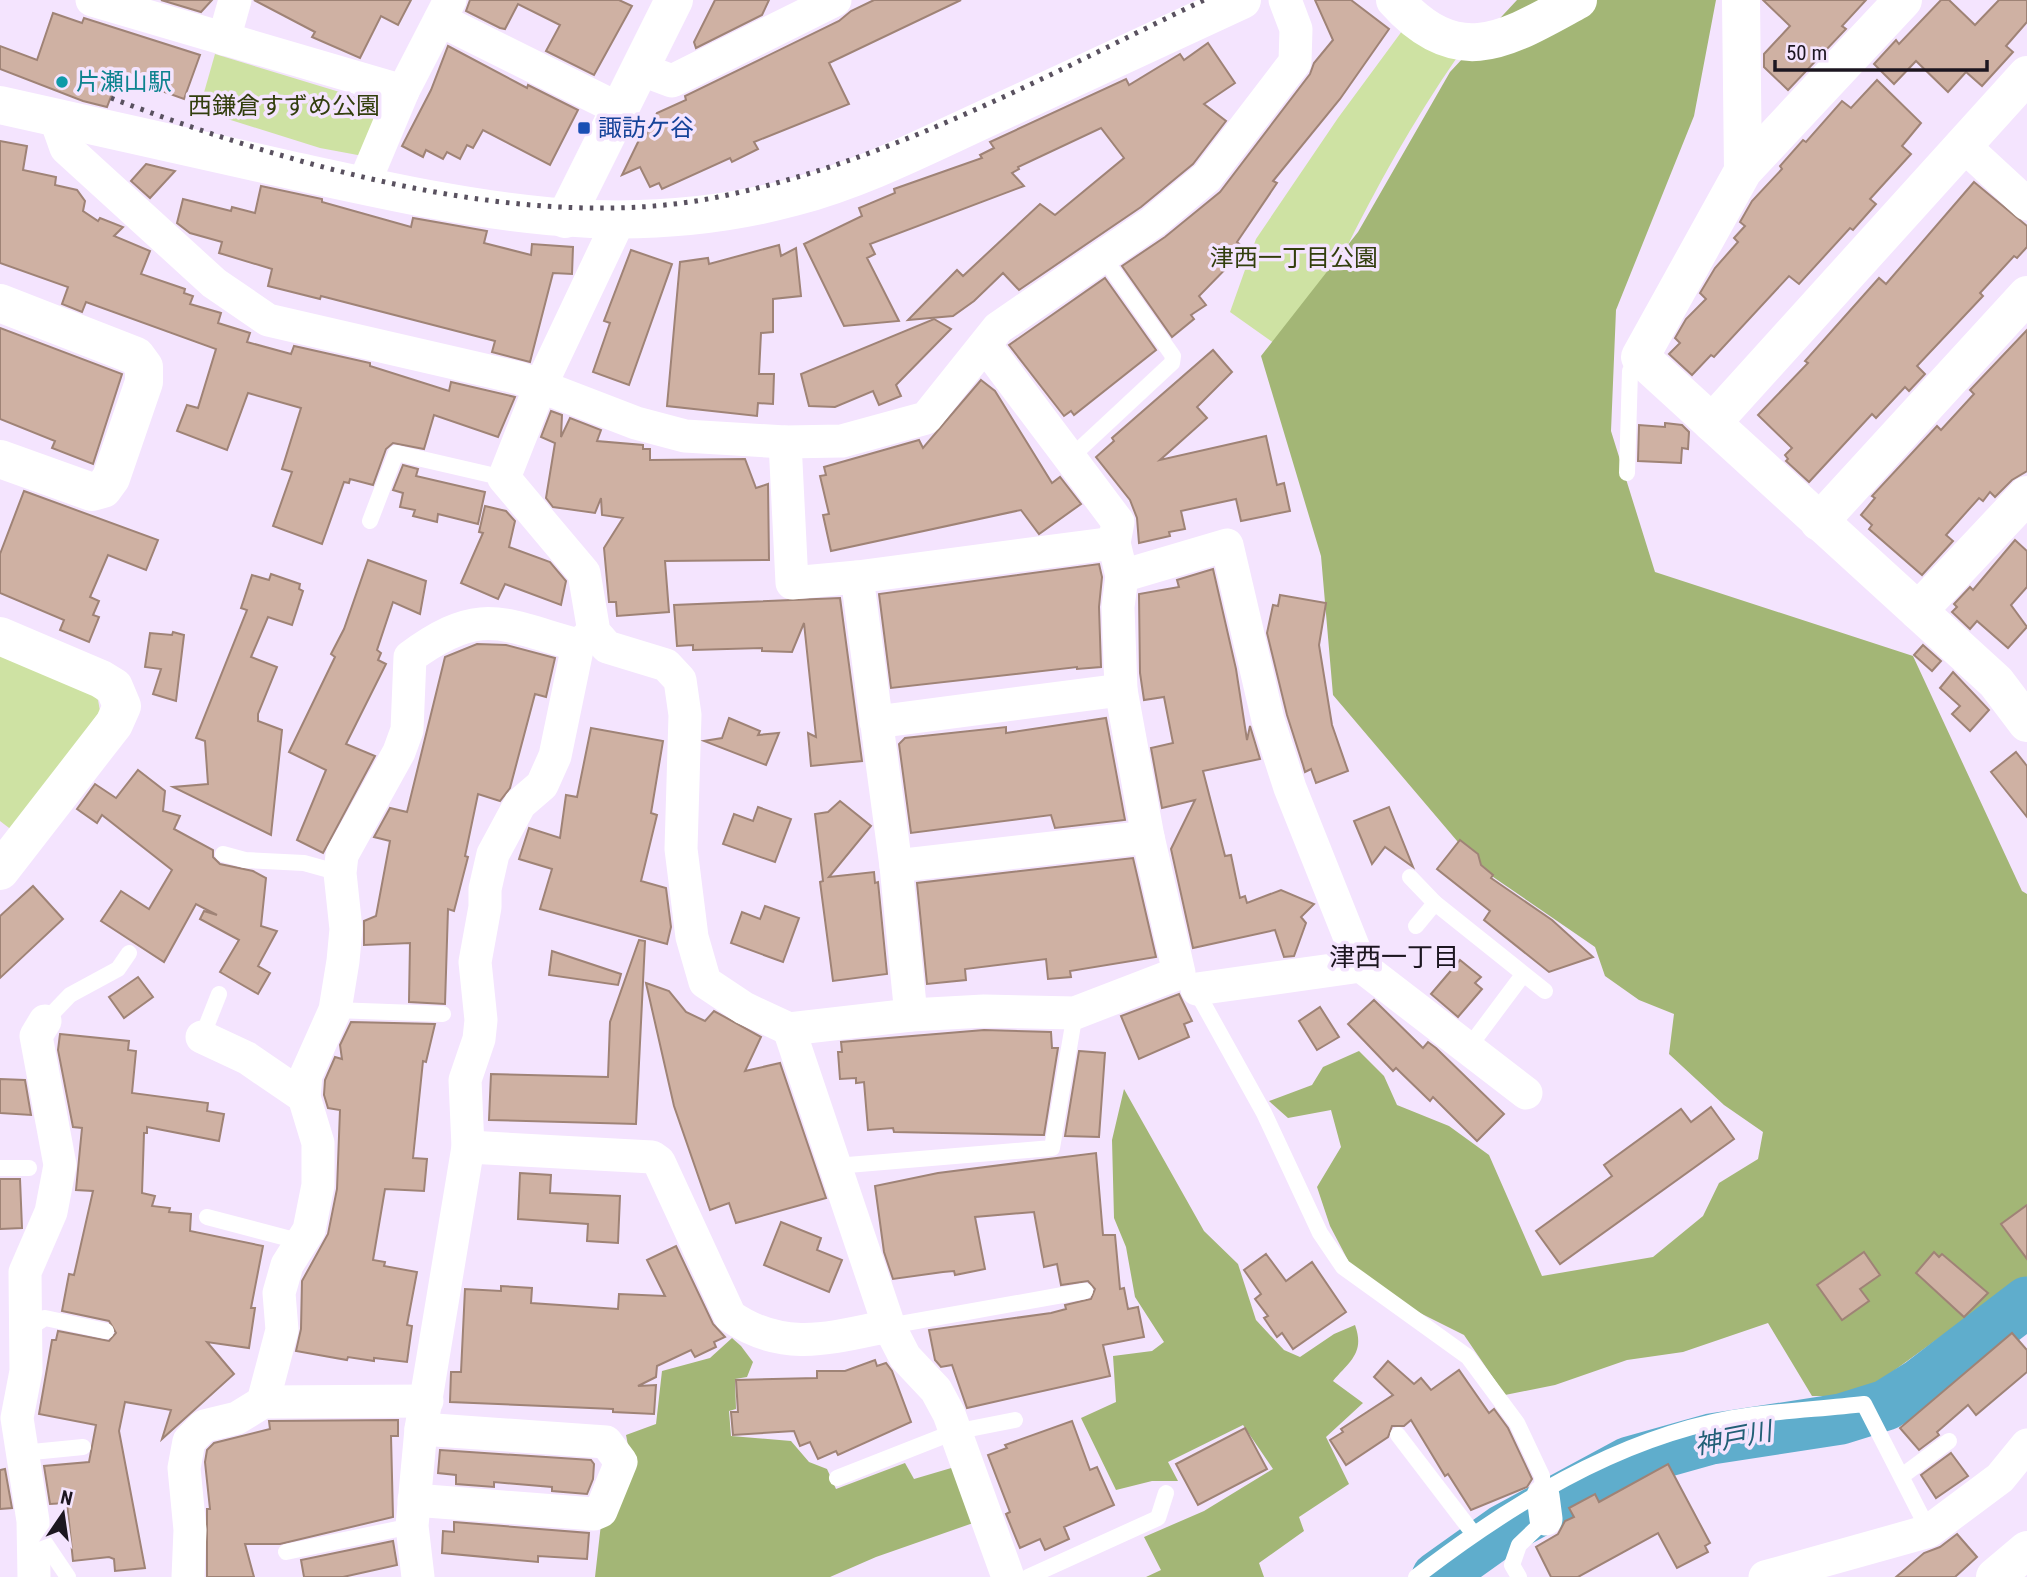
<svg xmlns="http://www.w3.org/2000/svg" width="2027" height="1577" font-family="'Roboto Condensed','Noto Sans JP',sans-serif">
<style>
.green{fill:#cee2a3}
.forest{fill:#a3b676}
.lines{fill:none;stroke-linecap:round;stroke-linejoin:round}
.river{stroke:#5fadcc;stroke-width:51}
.building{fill:#cfb1a3;stroke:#9f8376;stroke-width:2}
.lane{stroke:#fff;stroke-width:16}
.street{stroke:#fff;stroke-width:33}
.secondary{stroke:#fff;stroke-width:38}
.rail{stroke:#59515f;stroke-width:5;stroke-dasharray:3.5 7;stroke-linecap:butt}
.culture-dot{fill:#0f9aa8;stroke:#f4e4fe;stroke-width:2.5}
.transit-dot{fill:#1a4fb4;stroke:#f4e4fe;stroke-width:2.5}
.labels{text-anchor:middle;stroke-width:7;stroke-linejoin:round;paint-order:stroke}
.culture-label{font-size:24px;fill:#0d838f;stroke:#f4e4fe;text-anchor:start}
.park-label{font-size:24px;fill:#323e0d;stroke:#f4e4fe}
.transit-label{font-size:24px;fill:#164399;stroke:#f4e4fe;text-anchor:start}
.neighbourhood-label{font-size:26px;fill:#1c1620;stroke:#f4e4fe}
.water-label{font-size:26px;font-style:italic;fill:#225f76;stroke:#f4e4fe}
</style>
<rect width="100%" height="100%" fill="#f4e4fe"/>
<g class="green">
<path d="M1405 27 1458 56C1391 153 1343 250 1295 358L1230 312 1256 239 1338 118Z"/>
<polygon points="215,54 379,104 382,116 363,156 320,148 199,110"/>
<polygon points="0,653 91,692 98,700 100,711 13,831 0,821"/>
</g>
<g class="forest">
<polygon points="1517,0 1716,0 1694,116 1616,310 1611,431 1655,572 1913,656 2022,891 2027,894 2027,1285 1943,1335 1870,1388 1836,1396 1812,1396 1768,1323 1683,1352 1627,1360 1555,1385 1505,1395 1464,1335 1416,1311 1352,1268 1330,1226 1317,1187 1341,1147 1331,1110 1288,1118 1269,1101 1312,1085 1323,1067 1359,1051 1384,1076 1397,1105 1449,1126 1489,1155 1542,1276 1653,1257 1703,1216 1719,1183 1758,1159 1763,1132 1724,1105 1669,1054 1674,1014 1639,1000 1605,976 1595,947 1480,868 1333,695 1321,556 1261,356 1358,232 1450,72"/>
<path d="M1124 1089 1204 1231 1238 1264 1256 1320 1284 1350 1300 1357 1334 1334 1355 1325C1365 1353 1350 1361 1333 1381L1363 1403 1326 1437 1349 1484 1299 1517 1304 1531 1259 1563 1264 1577H1146L1161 1570 1144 1537 1204 1511 1273 1469 1243 1425 1168 1462 1178 1481H1152L1116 1490 1081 1418 1116 1402 1113 1356 1152 1351 1164 1342 1135 1297 1126 1247 1114 1218 1112 1140Z"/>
<polygon points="732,1338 741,1346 753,1362 747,1377 735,1379 736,1409 729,1411 731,1436 791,1441 809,1462 827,1469 836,1489 905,1463 914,1479 958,1466 976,1522 876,1557 830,1577 595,1577 601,1524 631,1461 626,1435 656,1424 662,1371 710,1358"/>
</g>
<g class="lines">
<polyline class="river" points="1437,1577 1503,1530 1629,1462 1711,1439 1841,1419 1886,1405 1921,1383 2027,1302"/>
</g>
<g class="building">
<polygon points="161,0 212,0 201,12"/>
<polygon points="254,0 411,0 398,25 381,16 360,58 312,37 315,32"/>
<polygon points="470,0 619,0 632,6 594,75 546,51 560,25 518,4 505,29 500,28 466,11"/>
<polygon points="715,0 769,0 762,15 696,48 694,42"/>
<polygon points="874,0 961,0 829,63 849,104 754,142 758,149 732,162 730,158 662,189 659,183 650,187 640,167 622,175 640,138 644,139 657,113 686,100 685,96 839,21 851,11"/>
<polygon points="1315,0 1351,0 1389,29 1340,99 1273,181 1277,183 1237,242 1245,249 1199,296 1206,305 1191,315 1194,319 1172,337 1122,266 1165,237 1220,192 1310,74 1314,63 1333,40"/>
<polygon points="1763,0 1866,0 1842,26 1846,29 1788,90 1764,67 1764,54 1790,26"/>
<polygon points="1941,0 1949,0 1975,25 1999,0 2027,0 2027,22 2006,46 2013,52 1982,86 1966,72 1948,92 1916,61 1894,84 1874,64 1896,40 1899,44"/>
<polygon points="53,13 82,23 84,18 200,55 184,99 134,81 125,91 128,82 118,78 107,107 83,101 0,69 0,46 37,60"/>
<polygon points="1208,43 1235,83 1204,104 1226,121 1193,164 1141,207 1019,290 1003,273 974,301 953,316 908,320 957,270 963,276 1040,204 1055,215 1124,158 1101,128 1018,167 1019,169 1012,173 1024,186 870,244 875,254 867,258 899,321 844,326 804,244 862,216 859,208 895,193 894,189 982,158 980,155 994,148 990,142 1126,79 1129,85 1180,54 1184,60"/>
<polygon points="448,46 527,88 528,85 578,110 550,165 483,130 473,148 467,145 460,159 447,152 443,159 426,150 423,157 402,146 431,90"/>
<polygon points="1877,80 1921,123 1902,146 1911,154 1870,199 1876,204 1853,230 1850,228 1799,284 1789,276 1714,357 1711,355 1692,375 1669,354 1680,343 1675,338 1686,319 1706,299 1700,293 1715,268 1738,242 1734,238 1745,226 1740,222 1752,201 1782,169 1780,166 1803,140 1806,142 1842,101 1851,108"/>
<polygon points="0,141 27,146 23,170 56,177 55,185 77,190 85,201 83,211 98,221 100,218 123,227 114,236 150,251 141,274 185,289 184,293 193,296 190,304 221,313 218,323 250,333 247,342 291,354 294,346 370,363 370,366 449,391 451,382 515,397 498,437 434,415 424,449 393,443 386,449 373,485 350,479 349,483 344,482 322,544 273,526 292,472 282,469 301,408 248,393 227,450 177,431 187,405 198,408 216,349 86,302 82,312 62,304 68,287 0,263"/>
<polygon points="146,164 175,171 150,198 131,181"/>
<polygon points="1974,182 2027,226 2027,247 2017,258 2014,256 1980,293 1983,296 1917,366 1925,374 1909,391 1905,387 1876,418 1872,414 1809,482 1786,461 1788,459 1785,455 1792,448 1758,415 1808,363 1805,361 1879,278 1886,284"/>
<polygon points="261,186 322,199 322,202 411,227 413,218 487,231 484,243 531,255 532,244 573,247 572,274 553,273 530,362 492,352 495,341 321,296 320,299 268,286 272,269 219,253 222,242 190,233 177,223 183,199 231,211 232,207 255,213"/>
<polygon points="779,245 781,256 796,248 801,296 773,299 773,332 761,333 759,374 774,374 773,404 758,403 757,416 667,406 680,262 708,258 709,264"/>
<polygon points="631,250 672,264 629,385 593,372 610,323 604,321"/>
<polygon points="1105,278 1156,350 1074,415 1071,411 1064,416 1009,345"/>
<polygon points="934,319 951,329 896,385 901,396 879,405 873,391 835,407 809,406 801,374"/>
<polygon points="0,328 122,374 93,464 52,448 55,441 0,419"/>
<polygon points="2027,330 2027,471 2012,480 1995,497 1990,492 1983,501 1979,498 1946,535 1953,541 1922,575 1869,529 1872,525 1861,515 1875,498 1872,496 1937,426 1941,430 1974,394 1970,390"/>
<polygon points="1213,350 1232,372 1197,407 1207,418 1160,460 1266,436 1277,485 1284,483 1290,511 1241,521 1236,499 1181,511 1185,529 1169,532 1170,536 1139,543 1137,518 1130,500 1096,457 1114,441 1112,438"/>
<polygon points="981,380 995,391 1052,483 1060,477 1081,504 1039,534 1021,510 831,551 823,515 829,514 820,476 826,475 824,467 919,440 923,448"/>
<polygon points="551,411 562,415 561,437 570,418 601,430 597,441 643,445 643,449 650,449 650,460 745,459 756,488 768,484 769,560 665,561 669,612 617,616 616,602 609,602 604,548 623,518 602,515 601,498 595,513 553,507 546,498 555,443 541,437"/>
<polygon points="1665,423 1682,425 1689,432 1688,449 1682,448 1681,463 1638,461 1639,425 1665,427"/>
<polygon points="403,465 418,469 416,476 485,492 478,524 438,514 437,522 413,516 415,510 400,507 403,493 393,490"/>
<polygon points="24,491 158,540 146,570 108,555 90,597 99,601 93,615 99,617 89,642 60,630 64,620 0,593 0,554"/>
<polygon points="485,506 506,511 515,521 509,547 550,562 566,581 561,605 505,584 498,599 461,583 483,533 479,532"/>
<polygon points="2015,540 2027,551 2027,587 2011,605 2027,627 2008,648 1977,621 1970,629 1952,612 1957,607 1954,604 1970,587 1973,590"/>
<polygon points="368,560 426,581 420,614 393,602 377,650 381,653 378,660 386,664 346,744 375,756 323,853 297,840 326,770 289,752 335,657 331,654 344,629"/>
<polygon points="1099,564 1102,577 1099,607 1101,667 1077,669 1077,667 891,688 879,594"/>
<polygon points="1213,569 1236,669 1247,740 1250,726 1260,759 1203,771 1225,856 1231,855 1240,898 1245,896 1247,903 1281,890 1314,904 1301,917 1306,923 1294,956 1284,957 1275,930 1193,948 1171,849 1195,800 1162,808 1151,748 1173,743 1164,697 1144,700 1140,673 1139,594 1179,587 1177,580"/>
<polygon points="271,574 300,584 299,589 303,591 292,625 268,617 251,657 277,667 258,714 258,721 282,730 271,835 173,787 208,784 205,741 196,738 247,610 241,608 252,575 269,580"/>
<polygon points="1280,595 1326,603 1319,645 1332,725 1348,771 1316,783 1311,769 1305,772 1303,765 1287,715 1267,633 1273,605 1278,606"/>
<polygon points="840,598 862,761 811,766 808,733 816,737 804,623 792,652 762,651 762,648 693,650 693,645 677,646 674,605"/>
<polygon points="173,632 184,635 176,701 153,694 161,669 145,667 150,633 172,635"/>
<polygon points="477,644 506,645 555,658 546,697 535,694 510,788 500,801 478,794 465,856 468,857 454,911 448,909 445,1004 409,1002 410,943 364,945 364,921 376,916 390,841 374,837 390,808 407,812 445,657"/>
<polygon points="1923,645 1941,661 1932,671 1914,655"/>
<polygon points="1953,672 1989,710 1970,731 1952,714 1960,706 1940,688"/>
<polygon points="729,718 760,731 758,735 779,733 766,765 704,741 722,738"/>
<polygon points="1106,718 1125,820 1055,828 1051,815 911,833 899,744 905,738 1006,727 1006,733"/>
<polygon points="591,728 663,741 651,813 657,815 641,881 666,888 671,927 667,944 540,909 552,869 519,859 529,828 560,838 566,795 577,797"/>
<polygon points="2016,752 2027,766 2027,817 1991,772"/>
<polygon points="138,770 165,791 163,811 180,816 174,829 213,850 213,857 220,864 253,871 266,878 261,926 277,931 258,966 270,973 258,994 220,972 239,940 200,919 204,911 217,915 196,904 164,962 101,921 121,891 149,909 172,870 102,815 97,823 77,809 95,784 116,798"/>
<polygon points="840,801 871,826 829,877 874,872 875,883 878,882 887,974 833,981 820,882 823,881 815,814 828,812"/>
<polygon points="758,807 791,819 775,862 723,844 734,814 753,821"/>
<polygon points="1389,807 1413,867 1385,847 1372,864 1354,821"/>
<polygon points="1460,840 1478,854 1481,865 1493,875 1491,878 1552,920 1593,957 1549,972 1484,920 1490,911 1437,869"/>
<polygon points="1133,858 1156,957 1070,971 1071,977 1048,979 1046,959 965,969 966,980 927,984 917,883"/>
<polygon points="33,886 63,919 0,978 0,916"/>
<polygon points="765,906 799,918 783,962 731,943 742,912 760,919"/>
<polygon points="639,940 645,941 636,1124 489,1120 491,1074 608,1077 610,1022"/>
<polygon points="552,951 621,974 618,985 549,975"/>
<polygon points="1460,960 1481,977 1475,983 1482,989 1458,1017 1431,994"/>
<polygon points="138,977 153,997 124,1018 109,997"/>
<polygon points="646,983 669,991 686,1012 705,1021 714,1011 761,1037 745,1071 780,1063 826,1198 736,1223 729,1203 710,1210 674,1106"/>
<polygon points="1179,994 1192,1021 1184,1024 1189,1037 1139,1059 1121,1016"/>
<polygon points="1374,1000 1423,1048 1428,1042 1436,1048 1504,1114 1477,1141 1433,1097 1430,1101 1396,1068 1393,1071 1348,1024"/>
<polygon points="1320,1007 1339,1037 1317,1050 1299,1021"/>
<polygon points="351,1022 435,1024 426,1062 423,1061 413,1158 427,1159 424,1191 385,1189 373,1260 385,1262 384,1266 417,1272 407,1325 412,1326 407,1362 374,1358 374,1361 348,1357 347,1360 296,1351 301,1329 302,1281 328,1234 337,1189 340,1110 328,1108 324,1095 325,1080 335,1057 342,1059 340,1045"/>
<polygon points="984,1030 1051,1032 1052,1048 1058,1048 1044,1135 894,1132 893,1128 868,1130 864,1082 856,1083 856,1078 840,1079 838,1052 842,1052 841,1042"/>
<polygon points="60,1034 129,1041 128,1050 136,1051 132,1093 208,1103 207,1111 224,1114 219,1141 147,1127 147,1133 144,1133 142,1193 155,1196 152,1206 170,1208 169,1212 191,1214 190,1231 263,1246 251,1308 255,1308 249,1348 207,1342 234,1374 162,1439 171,1410 125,1402 119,1431 145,1568 115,1571 114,1559 109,1557 73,1561 67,1503 50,1504 44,1466 89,1462 96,1425 39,1414 52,1340 56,1340 58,1331 109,1341 116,1333 109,1321 62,1311 69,1274 74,1275 93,1191 76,1190 82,1128 73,1127 58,1050"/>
<polygon points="1079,1051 1105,1053 1099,1137 1065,1136"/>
<polygon points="0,1079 25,1080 31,1115 0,1113"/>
<polygon points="1711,1107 1734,1139 1560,1264 1536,1231 1612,1176 1604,1165 1681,1109 1691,1122"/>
<polygon points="1096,1153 1103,1235 1115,1235 1120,1289 1124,1288 1128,1309 1138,1307 1144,1337 1103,1345 1110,1376 967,1408 952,1365 941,1367 935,1360 929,1330 1051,1313 1066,1309 1065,1305 1091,1299 1095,1289 1088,1281 1061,1285 1057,1264 1044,1267 1034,1212 975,1217 985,1269 955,1275 954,1271 943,1272 893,1279 884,1252 875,1186 938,1173"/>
<polygon points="520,1173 551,1175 550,1193 620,1196 618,1243 587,1241 588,1224 518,1219"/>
<polygon points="0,1179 20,1179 22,1228 0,1229"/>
<polygon points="2027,1205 2027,1259 2001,1224"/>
<polygon points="781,1222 821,1238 817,1250 842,1260 829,1292 764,1265"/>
<polygon points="676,1246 713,1324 725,1337 714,1342 716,1347 695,1357 691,1350 657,1366 656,1377 638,1386 656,1385 654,1414 613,1412 613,1409 450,1402 451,1372 461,1372 465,1289 501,1291 501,1286 532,1288 531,1303 618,1309 619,1294 665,1296 647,1260"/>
<polygon points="1864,1252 1880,1275 1860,1289 1869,1301 1842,1320 1817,1285"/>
<polygon points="1934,1252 1939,1257 1942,1254 1988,1293 1964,1317 1916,1273"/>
<polygon points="1266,1254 1286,1281 1312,1262 1346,1312 1293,1349 1282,1333 1277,1337 1264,1318 1268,1316 1255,1299 1261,1294 1244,1270"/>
<polygon points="2012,1333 2027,1350 2027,1372 1976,1415 1968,1405 1937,1432 1939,1435 1919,1450 1900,1428"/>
<polygon points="875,1360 877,1366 886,1363 892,1371 911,1422 838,1455 836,1451 818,1459 810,1442 800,1446 794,1431 733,1435 731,1412 738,1412 736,1380 817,1378 817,1371 845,1371"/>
<polygon points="1388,1361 1414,1384 1421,1378 1431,1390 1459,1370 1489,1413 1494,1409 1508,1428 1532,1479 1527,1487 1471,1510 1448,1474 1445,1476 1411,1420 1404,1426 1392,1426 1388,1437 1346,1465 1330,1440 1343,1432 1341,1429 1393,1395 1374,1377"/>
<polygon points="398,1420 398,1436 391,1436 393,1517 280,1544 245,1544 254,1577 207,1577 207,1509 210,1509 205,1462 207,1450 214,1443 270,1429 269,1421"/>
<polygon points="1072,1421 1090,1470 1097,1467 1114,1505 1064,1527 1069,1539 1045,1550 1040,1539 1020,1548 1006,1514 1010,1512 988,1455 1007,1448 1005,1445"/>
<polygon points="1245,1428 1267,1469 1198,1505 1176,1464"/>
<polygon points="440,1450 591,1460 594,1464 593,1479 587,1494 552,1491 552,1487 494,1482 494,1487 456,1484 456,1475 438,1473"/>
<polygon points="1951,1453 1968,1476 1936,1498 1921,1475"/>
<polygon points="1668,1464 1710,1543 1705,1546 1708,1552 1677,1568 1658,1533 1578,1577 1551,1577 1536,1547 1558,1534 1565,1521 1574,1517 1569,1508 1595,1494 1599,1502"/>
<polygon points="5,1469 12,1508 0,1509 0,1470"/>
<polygon points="454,1522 589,1533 587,1559 538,1556 538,1562 442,1553 443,1531 454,1532"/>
<polygon points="1957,1534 1977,1557 1955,1577 1896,1577 1924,1553 1940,1547"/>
<polygon points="393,1541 397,1565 343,1577 304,1577 301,1560"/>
</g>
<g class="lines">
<g class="lane">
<polyline points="1070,458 1172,363 1173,356 1103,257"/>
<polyline points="1627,473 1630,371 1640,357"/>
<polyline points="370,521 396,453 504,478"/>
<polyline points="223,854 245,860 304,863 340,873"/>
<polyline points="1410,877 1435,903 1545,991"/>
<polyline points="1416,926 1435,903"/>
<polyline points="1194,987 1264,1113 1320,1233 1343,1267 1468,1357 1517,1423 1542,1476 1543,1496"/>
<polyline points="335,1010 443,1014"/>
<polyline points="45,1021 70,995 118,969 129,953"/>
<polyline points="202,1037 219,994"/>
<polyline points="1469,1047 1522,976"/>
<polyline points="836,1166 1052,1148 1075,1013"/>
<polyline points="0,1168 29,1168"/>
<polyline points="207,1217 302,1242"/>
<polyline points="889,1326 1085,1291"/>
<polyline points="26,1330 45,1318 106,1331"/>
<polyline points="1398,1435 1473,1533"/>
<polyline points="22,1453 83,1447"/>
<polyline points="1902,1476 1949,1441"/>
<polyline points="837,1478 954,1432 1015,1420"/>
<polyline points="39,1534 68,1577"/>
<polyline points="286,1552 412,1526"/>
<polyline points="1028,1577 1158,1518 1166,1493"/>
<path d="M1416 1577C1508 1506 1616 1439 1732 1418 1775 1411 1821 1409 1864 1404L1929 1531"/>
<polyline points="1519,1577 1512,1565 1519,1545 1546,1519"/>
</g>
<g class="street">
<polyline points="92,0 403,91"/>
<polyline points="440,20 619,109"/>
<polyline points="224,39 235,0"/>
<polyline points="640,69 672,81 835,0"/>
<polyline points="55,117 66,148 214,283 268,320 519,378 636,423 685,436 785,442 842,441 926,418 998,328 1153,222 1207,177 1295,62 1296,29 1285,0"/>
<polyline points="1963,145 2027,204"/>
<polyline points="363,186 403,91 450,0"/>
<polyline points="619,220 540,387 504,478 584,573 594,632 607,647 666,665 680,680 685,715 681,849 692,937 705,982 744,1008 789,1029 911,1015 984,1011 1075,1013 1179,973 1148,837 1121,690 1118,607 1122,576 1114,543 1118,522 985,345"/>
<polyline points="785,442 792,583 857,577 1114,543"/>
<polyline points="1122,576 1227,545 1268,720 1290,788 1361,966 1526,1093"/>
<polyline points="857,577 896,866 911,1015"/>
<polyline points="876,722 1121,690"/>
<polyline points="896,866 1148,837"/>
<polyline points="1197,989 1361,966"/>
<polyline points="789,1029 889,1326 905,1357 936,1390 949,1414 1008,1577"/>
<polyline points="202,1037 247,1058 304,1097"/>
<path d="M468 1147 652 1157 659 1162 730 1316C783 1353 831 1338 889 1326"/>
<path d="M263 1402 282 1330 279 1293 287 1265 309 1230 318 1185V1143L304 1097 306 1075 335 1010 343 961 346 929 340 873 342 855 399 752 407 730 410 657C481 605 501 624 578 645"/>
<polyline points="1543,1496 1546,1519"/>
<polyline points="414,1500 594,1514 601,1511 621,1462 606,1442 421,1429"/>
<polyline points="34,1577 33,1521 17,1418 26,1371 25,1272 51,1212 60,1165 36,1036 45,1021"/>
<polyline points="188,1577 190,1530 184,1468 189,1441 204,1426 237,1418 263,1402 427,1401"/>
<polyline points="418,1577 412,1526 421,1429 468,1147 465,1080 479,1039 481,1020 475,962 485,907 485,889 493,854 520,804 542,785 555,756 578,645 594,632"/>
<polyline points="1765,1577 1929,1531 2000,1478 2027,1445"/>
</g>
<g class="secondary">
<path d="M1395 0C1459 72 1508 38 1578 0"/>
<polyline points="1741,0 1743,171"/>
<polyline points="1903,0 1743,171 1640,357 1996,682 2027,723"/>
<path d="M0 105C95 127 191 147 286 169 461 207 616 245 794 197 862 179 924 147 987 118 1072 79 1157 39 1242 0"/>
<polyline points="565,219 674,0"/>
<polyline points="0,303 136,356 144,367 144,382 111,478 103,489 92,492 0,459"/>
<polyline points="1712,423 2027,75"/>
<polyline points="1819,522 2027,295"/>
<polyline points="1918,611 2027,495"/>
<polyline points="0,636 101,679 114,687 122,706 114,724 0,871"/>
<polyline points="1995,1577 2027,1550"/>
</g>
<path class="rail" d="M111 98C288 165 529 236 718 197 889 162 1048 75 1204 0"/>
</g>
<circle class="culture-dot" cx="62" cy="82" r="7"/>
<rect class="transit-dot" x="577" y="121" width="14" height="14" rx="3.5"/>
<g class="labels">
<g class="culture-label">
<text x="76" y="90">片瀬山駅</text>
</g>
<g class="park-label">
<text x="284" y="114">西鎌倉すずめ公園</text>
<text x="1294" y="266">津西一丁目公園</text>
</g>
<g class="transit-label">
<text x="598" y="136">諏訪ケ谷</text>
</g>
<g class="neighbourhood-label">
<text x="1394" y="966">津西一丁目</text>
</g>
<g class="water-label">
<text transform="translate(1733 1438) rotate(-11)" y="9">神戸川</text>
</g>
</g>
<g transform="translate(63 1514) rotate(13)" stroke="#f4e4fe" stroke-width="5" paint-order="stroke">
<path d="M0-5L12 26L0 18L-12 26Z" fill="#1c1620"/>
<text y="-10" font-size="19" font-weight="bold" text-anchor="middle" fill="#1c1620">N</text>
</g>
<path d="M1775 60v10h212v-10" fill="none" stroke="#1c1620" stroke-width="3.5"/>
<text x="1786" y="60" font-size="21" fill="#1c1620" stroke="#f4e4fe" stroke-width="5" paint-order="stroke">50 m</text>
</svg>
